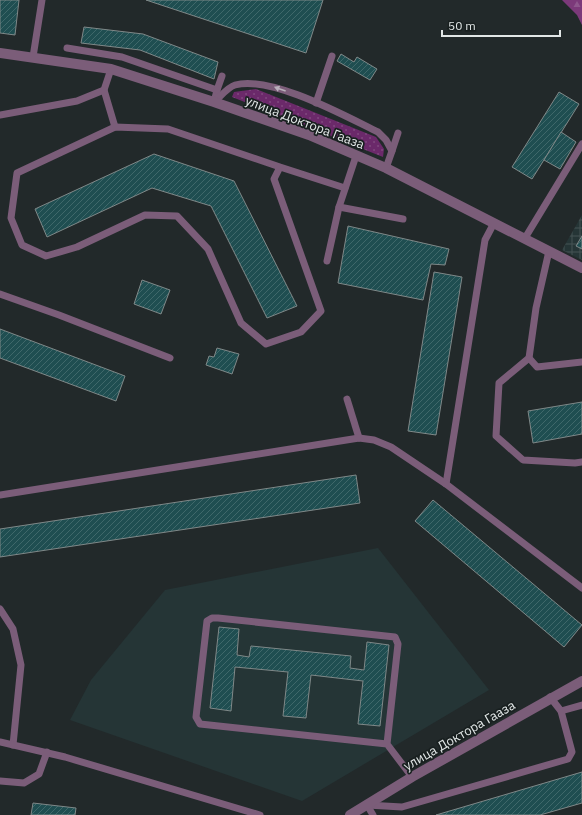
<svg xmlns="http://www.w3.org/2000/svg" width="582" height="815" font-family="'IBM Plex Sans',sans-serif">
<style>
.built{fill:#253536}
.industrial{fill:url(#industrial-grid)}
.grass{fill:url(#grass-dots)}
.forest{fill:url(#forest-firs)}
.building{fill:url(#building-hatch);stroke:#7f8888}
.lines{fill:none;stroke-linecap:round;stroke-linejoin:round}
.lane{stroke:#7b5d79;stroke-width:7}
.street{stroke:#7b5d79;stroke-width:10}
.oneway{fill:#b9b0bb}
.labels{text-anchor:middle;stroke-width:3.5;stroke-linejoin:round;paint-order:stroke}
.street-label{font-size:13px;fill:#e2e7e7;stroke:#192020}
</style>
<defs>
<pattern id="industrial-grid" width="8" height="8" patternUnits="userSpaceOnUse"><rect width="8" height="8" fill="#253536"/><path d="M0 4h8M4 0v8" fill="none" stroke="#445253"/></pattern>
<pattern id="grass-dots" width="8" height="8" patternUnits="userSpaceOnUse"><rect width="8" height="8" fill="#6b296a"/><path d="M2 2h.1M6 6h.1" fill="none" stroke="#80487f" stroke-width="1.8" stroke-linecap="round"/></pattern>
<pattern id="forest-firs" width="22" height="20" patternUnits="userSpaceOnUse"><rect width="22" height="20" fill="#7c397a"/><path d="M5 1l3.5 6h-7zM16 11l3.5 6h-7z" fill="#8e568d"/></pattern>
<pattern id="building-hatch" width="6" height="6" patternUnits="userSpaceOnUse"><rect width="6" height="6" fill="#1f4e51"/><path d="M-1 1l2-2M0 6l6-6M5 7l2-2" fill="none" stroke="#3f686a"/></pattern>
</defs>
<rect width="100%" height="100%" fill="#22292a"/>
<polygon class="built" points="378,548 489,690 302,801 70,720 91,680 165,590"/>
<polygon class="industrial" points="582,215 582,260 562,250"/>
<polygon class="grass" points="256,89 376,137 384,149 383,157 232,97 234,92"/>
<polygon class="forest" points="562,0 582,0 582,25 577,15"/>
<g class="building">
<polygon points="0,0 19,0 15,35 0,33"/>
<polygon points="146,0 323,0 306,53"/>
<polygon points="84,27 143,34 218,62 214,79 140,50 81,43"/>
<polygon points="341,54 354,62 357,57 377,69 370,80 337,61"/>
<polygon points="559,92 579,104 532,179 512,167"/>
<polygon points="561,132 576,142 560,169 544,160"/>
<polygon points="154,154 234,181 297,306 267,318 211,206 152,188 47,237 35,209"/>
<polygon points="348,226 449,249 445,265 431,264 423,300 338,283"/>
<polygon points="582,236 582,249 576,246"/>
<polygon points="434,272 462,277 436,435 408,431"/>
<polygon points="142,280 170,290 161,314 134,304"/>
<polygon points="0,329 125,376 116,401 0,358"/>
<polygon points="217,348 239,354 232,374 206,365 209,356 214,357"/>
<polygon points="582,402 582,434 533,443 528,411"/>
<polygon points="356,475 360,503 0,557 0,529"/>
<polygon points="433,500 582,625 564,647 415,521"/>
<polygon points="219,627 239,629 237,655 249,657 251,646 351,656 350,668 364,670 367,642 389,645 380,726 358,724 363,681 311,675 306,718 283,716 288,672 235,667 231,711 210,708"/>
<polygon points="582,772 582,803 540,815 436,815"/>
<polygon points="33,803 76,808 75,815 31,815"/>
</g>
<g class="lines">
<g class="lane">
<polyline points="67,48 122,57 217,90 214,102"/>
<polyline points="33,57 42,0"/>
<polyline points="104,90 115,127"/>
<polyline points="217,90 222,76"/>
<path d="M214 102C220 97 228 87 235 85 271 75 345 116 378 132L386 140 392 151 386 168"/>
<polyline points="316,103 332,56"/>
<polyline points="0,115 77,101 104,90 111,69"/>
<polyline points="392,151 398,133"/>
<polyline points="280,167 168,129 115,127 17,173 11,218 22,245 46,256 77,247 145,215 177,216 208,249 241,323 266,344 301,332 321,311 274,179 280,167 345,188"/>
<polyline points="339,207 403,219"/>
<polyline points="525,238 582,144"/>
<polyline points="549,251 536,308 529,358 499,383 496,436 523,460 575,463 582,462"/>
<polyline points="327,261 339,207 356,156"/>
<polyline points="0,294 59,315 170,358"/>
<polyline points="529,358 537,367 582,362"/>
<polyline points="347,399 359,438"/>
<polyline points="446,484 485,240 494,223"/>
<polyline points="0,495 359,438 374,440 391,447 446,484 582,588"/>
<polyline points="0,609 13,629 21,665 13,745"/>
<polyline points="561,711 582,705"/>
<polyline points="0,742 65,757 260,815"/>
<polyline points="387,744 200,724 196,717 207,621 212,618 218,618 395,637 398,644 387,744 412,777"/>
<polyline points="0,781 24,783 39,774 47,752"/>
<polyline points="367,805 402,807 568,759 572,752 561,711 550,697"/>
<polyline points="367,805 373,815"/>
</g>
<g class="street">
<polyline points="0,53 111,69 214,102 309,135 386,168 582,268"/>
<polyline points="350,815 412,777 582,681"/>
</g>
</g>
<defs><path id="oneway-solid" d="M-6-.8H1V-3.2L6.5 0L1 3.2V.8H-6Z"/></defs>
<use class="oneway" href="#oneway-solid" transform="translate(280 89) rotate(-160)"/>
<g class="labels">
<g class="street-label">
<text transform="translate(305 122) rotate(21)" y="5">улица Доктора Гааза</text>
<text transform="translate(459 735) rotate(-30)" y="5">улица Доктора Гааза</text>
</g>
</g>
<path d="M442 30v6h118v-6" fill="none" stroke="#e2e7e7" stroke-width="2"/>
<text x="448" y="30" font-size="12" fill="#e2e7e7" stroke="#192020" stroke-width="3" paint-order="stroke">50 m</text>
</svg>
